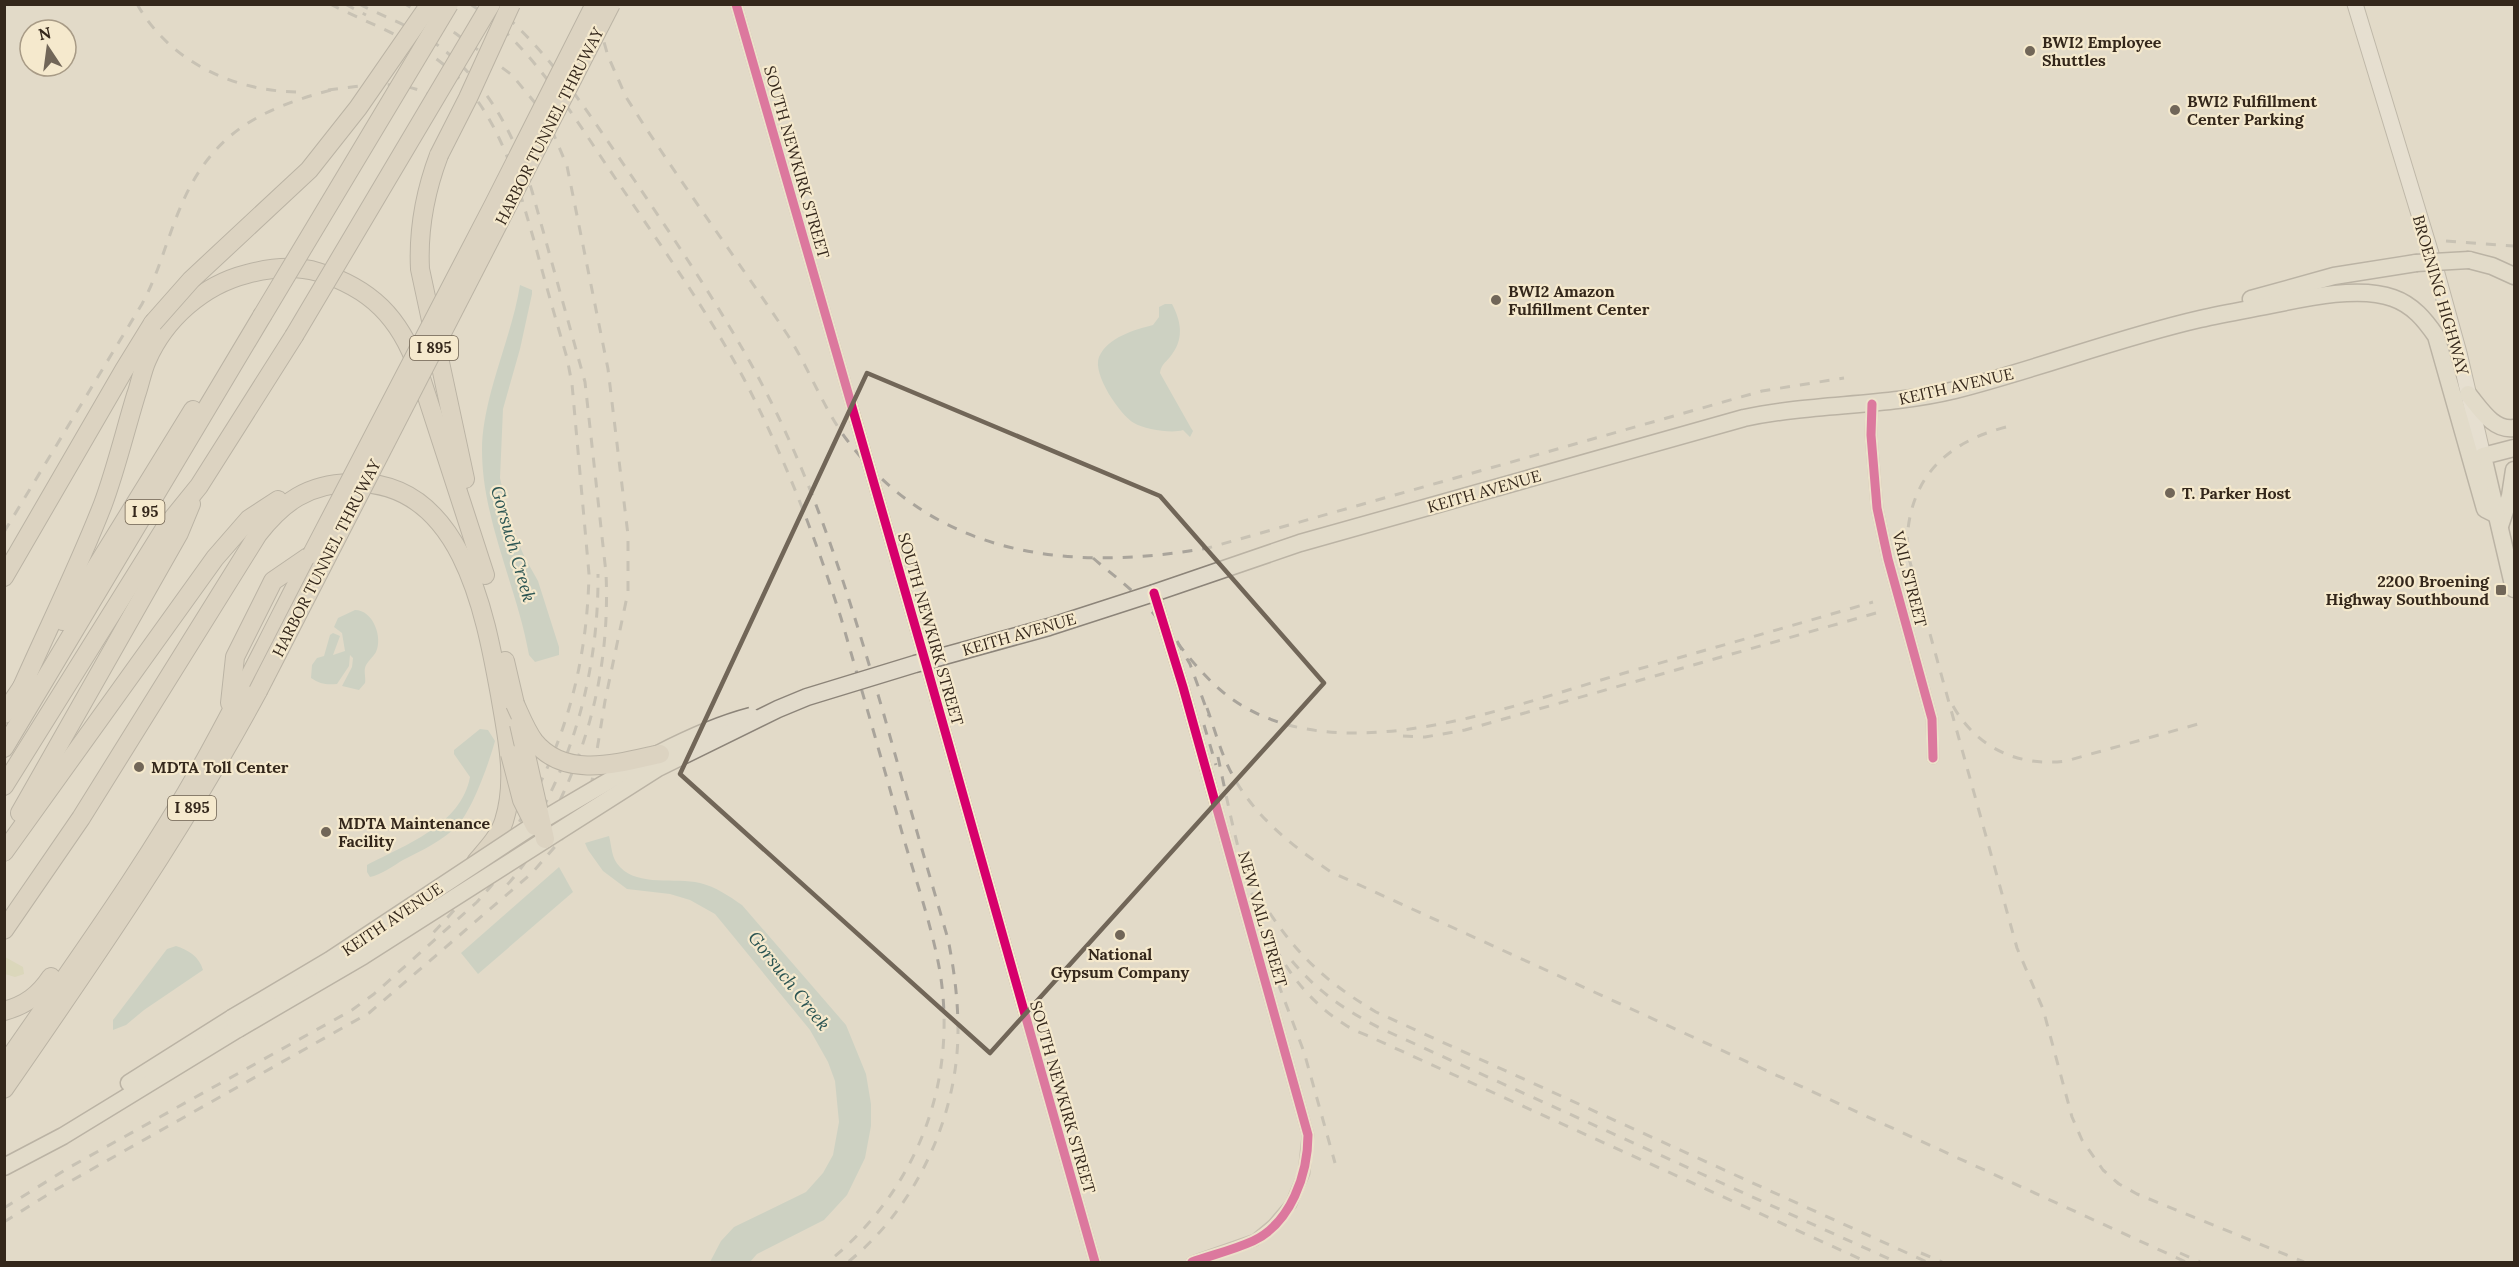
<svg xmlns="http://www.w3.org/2000/svg" width="2519" height="1267" font-family="Lora,serif">
<style>
.green{fill:#d2d2aa}
.water{fill:#b4c6bb}
.lines{fill:none;stroke-linecap:round;stroke-linejoin:round}
.minor-casing{stroke:#a79f92;stroke-width:13}
.secondary-casing{stroke:#968e82;stroke-width:17}
.primary-casing{stroke:#8c8479;stroke-width:19}
.motorway-casing{stroke:#8c8479;stroke-width:20}
.minor{stroke:#eae5da;stroke-width:10}
.secondary{stroke:#eae5da;stroke-width:15}
.primary{stroke:#e2dbcb;stroke-width:16}
.motorway{stroke:#d5cbb9;stroke-width:18}
.rail{stroke:#a9a49b;stroke-width:3;stroke-dasharray:10 10;stroke-linecap:butt}
.minor-bridge-casing{stroke:#a79f92;stroke-width:13;stroke-linecap:butt}
.primary-bridge-casing{stroke:#8c8479;stroke-width:19;stroke-linecap:butt}
.motorway-bridge-casing{stroke:#8c8479;stroke-width:20;stroke-linecap:butt}
.minor-bridge{stroke:#eae5da;stroke-width:10}
.primary-bridge{stroke:#e2dbcb;stroke-width:16}
.motorway-bridge{stroke:#d5cbb9;stroke-width:18}
.cycleway-casing{stroke:#f5e9cd;stroke-width:13}
.cycleway{stroke:#d6006c;stroke-width:9}
.marked{fill:none;stroke:#716658;stroke-width:4.5;stroke-linejoin:round}
.poi-dot{fill:#716658;stroke:#f5e9cd;stroke-width:2}
.labels{text-anchor:middle;stroke-width:4.5;stroke-linejoin:round;paint-order:stroke}
.shield{fill:#f5e9cd;stroke:#6e6150;stroke-width:1.5}
.shield-label{font-size:15px;font-weight:bold;fill:#34271b}
.poi-label{font-size:16px;font-weight:bold;fill:#34271b;stroke:#f5e9cd;text-anchor:start}
.street-label{font-size:16px;fill:#34271b;stroke:#f5e9cd}
.water-label{font-size:18px;font-style:italic;fill:#2a5452;stroke:#f5e9cd}
</style>
<rect width="100%" height="100%" fill="#e2dac8"/>
<polygon class="green" points="5,957 23,967 24,974 15,977 5,974"/>
<g class="water">
<path d="M520 285 532 290V294L520 349 503 409 500 478 510 524 525 558 538 581 559 647V655L535 662 529 655C517 587 482 520 482 450 482 398 512 337 520 285Z"/>
<path d="M1165 304H1172C1182 323 1184 340 1170 357 1165 363 1161 365 1160 373L1191 428 1193 431 1190 437 1183 430C1172 434 1144 429 1134 423 1120 415 1092 374 1099 357 1108 337 1134 330 1153 325L1159 317V307Z"/>
<path d="M355 610C373 610 383 637 376 652 373 657 366 663 365 668 364 672 366 679 365 683L359 690 342 686 352 667 353 658 350 655 349 666 337 684C326 685 320 684 311 678L312 665 317 658 324 656 330 635 333 633 340 636 333 655 345 651 342 633 334 627 338 618Z"/>
<path d="M480 729 488 730 495 741C489 763 473 808 458 825 444 840 421 851 403 860 393 866 381 875 370 877L367 872V865C405 845 461 825 470 777L454 754V750Z"/>
<path d="M609 836C612 847 611 858 620 867 639 887 675 877 700 883 716 887 729 896 742 905L846 1025 866 1074 871 1104V1126L865 1158 847 1195 824 1220 757 1254 750 1262H710L721 1241 734 1227 806 1192 823 1173 833 1155 839 1122 835 1081 828 1062 810 1030 715 914 690 900 670 894 627 889 603 871 588 850 585 843Z"/>
<polygon points="559,867 573,892 478,974 461,953"/>
<path d="M176 946C188 950 199 956 203 970L144 1010 126 1025 113 1030V1020L167 949Z"/>
</g>
<g class="lines">
<defs>
<g id="minor">
<polyline points="736,4 926,664 1095,1262"/>
<polyline points="1872,404 1871,435 1877,508 1888,559 1932,719 1933,758"/>
<polyline points="1192,1262 1255,1240 1273,1225 1291,1204 1304,1173 1308,1135 1265,981"/>
</g>
<polyline id="secondary" points="2355,4 2436,270 2459,353 2483,456"/>
<g id="primary">
<polyline points="2469,260 2492,266 2514,276"/>
<polyline points="2251,299 2334,276 2416,263"/>
<path d="M2468 394C2480 408 2493 431 2514 428"/>
<polyline points="2514,448 2483,456 2514,589"/>
<polyline points="2500,526 2510,496 2514,470"/>
<path d="M1154 593 1300 543 1744 418C1814 403 1885 407 1955 390 2038 369 2117 338 2200 319 2225 313 2251 309 2276 304 2309 297 2361 286 2393 298 2413 305 2425 320 2436 336L2485 509 2497 515"/>
<polyline points="129,1083 232,1018"/>
<polyline points="4,1167 63,1136 238,1029"/>
</g>
<g id="motorway">
<path d="M439 155C425 192 418 229 420 269L465 479"/>
<polyline points="4,577 124,370 153,323"/>
<polyline points="63,621 193,410"/>
<polyline points="505,661 515,704"/>
<path d="M22 687C49 626 79 566 103 504 116 469 125 431 136 395 140 384 142 371 147 360 165 319 203 285 247 274 269 268 295 265 318 272 371 288 400 318 418 369L485 575"/>
<polyline points="230,703 235,657 273,581 308,557"/>
<polyline points="4,714 28,678"/>
<polyline points="4,748 262,316"/>
<polyline points="4,786 165,528 199,486 294,336"/>
<polyline points="20,813 179,533 191,504"/>
<polyline points="4,852 215,558 249,519 278,500"/>
<path d="M4 930 81 818 258 534C283 502 308 484 350 483 461 478 485 612 500 695 507 737 517 780 504 821 499 837 486 850 476 862"/>
<path d="M4 1011C26 1005 39 995 51 977"/>
<path d="M4 1066C75 963 149 862 209 753 245 688 278 620 312 554"/>
<path d="M4 1089C94 959 183 830 258 691"/>
</g>
</defs>
<use href="#minor" class="minor-casing"/>
<use href="#secondary" class="secondary-casing"/>
<use href="#primary" class="primary-casing"/>
<use href="#motorway" class="motorway-casing"/>
<use href="#minor" class="minor"/>
<use href="#secondary" class="secondary"/>
<use href="#primary" class="primary"/>
<use href="#motorway" class="motorway"/>
<g class="rail">
<path d="M137 4C171 64 238 93 304 92"/>
<path d="M330 4C367 23 411 38 443 64 499 109 516 179 535 244 545 282 556 320 567 358L572 384 589 574C586 718 531 832 431 935"/>
<polyline points="345,4 366,15"/>
<path d="M359 4C382 16 408 25 429 39 484 76 513 130 532 191L585 382 606 573C610 661 591 743 550 820 537 844 524 868 504 888"/>
<path d="M470 4C526 39 571 112 607 166 654 236 704 305 744 379 784 456 815 536 841 618 862 691 883 764 903 836 916 881 932 926 940 972 958 1084 916 1191 828 1262"/>
<path d="M492 4C552 53 592 119 635 181 686 257 738 333 778 416 824 512 854 613 884 715 905 790 926 864 948 939 954 969 958 999 958 1030 958 1116 916 1208 848 1262"/>
<path d="M593 4 608 56 626 97C677 178 734 255 787 334 809 368 823 408 847 440 936 558 1072 572 1208 548L1762 391 1844 378"/>
<path d="M328 90C363 86 398 78 430 95"/>
<polyline points="2446,241 2514,246"/>
<path d="M2006 427C1941 444 1906 483 1907 551L2017 948 2043 1009 2072 1117 2082 1140 2103 1170 2119 1184 2137 1194 2304 1262"/>
<path d="M4 532 142 304C159 273 167 238 181 206 212 132 262 108 335 89"/>
<path d="M1093 558C1110 573 1129 586 1144 603 1176 637 1200 680 1241 705 1350 771 1516 704 1628 672 1710 649 1791 626 1873 602"/>
<polyline points="1177,641 1190,664 1209,716"/>
<path d="M1953 706C1977 748 2018 767 2066 761L2198 724"/>
<path d="M1207 708C1215 730 1221 754 1232 774 1254 816 1292 846 1331 872L2186 1262"/>
<polyline points="1204,725 1216,765"/>
<polyline points="1403,736 1425,737 1465,730 1876,613"/>
<path d="M1218 757C1238 850 1257 969 1344 1024 1354 1031 1367 1035 1377 1040L1867 1262"/>
<path d="M1259 896C1292 950 1321 979 1376 1012L1927 1262"/>
<polyline points="1267,945 1278,983 1304,1052 1335,1163"/>
<path d="M1292 961C1318 992 1346 1011 1382 1029L1896 1262"/>
<path d="M4 1208 70 1167 352 1010 374 994 477 902C559 813 599 693 598 574"/>
<polyline points="4,1222 55,1190 369,1013 532,873 567,833 591,787 605,701 628,592 628,535 608,369 567,166 551,128 540,109 512,75 455,33 405,4"/>
<polyline points="1921,1253 1942,1262"/>
<polyline points="2180,1253 2200,1262"/>
</g>
<defs>
<polyline id="minor-bridge" points="1154,593 1183,687 1265,981"/>
<g id="primary-bridge">
<polyline points="2416,263 2469,260"/>
<path d="M541 821C604 784 682 734 751 716"/>
<polyline points="232,1018 330,960 534,825"/>
<polyline points="238,1029 363,956 658,768 778,709 807,697 915,664 1049,627 1154,593"/>
</g>
<g id="motorway-bridge">
<polyline points="439,155 468,98 511,4"/>
<polyline points="262,316 449,4"/>
<polyline points="153,323 191,280 309,170 358,108 430,4"/>
<polyline points="294,336 491,4"/>
<polyline points="312,554 494,204 595,4"/>
<polyline points="258,691 611,4"/>
<path d="M515 704C521 717 526 730 534 741 565 780 619 763 660 754"/>
<polyline points="519,724 545,839"/>
<polyline points="510,754 522,800 535,826"/>
</g>
</defs>
<use href="#minor-bridge" class="minor-bridge-casing"/>
<use href="#primary-bridge" class="primary-bridge-casing"/>
<use href="#motorway-bridge" class="motorway-bridge-casing"/>
<use href="#minor-bridge" class="minor-bridge"/>
<use href="#primary-bridge" class="primary-bridge"/>
<use href="#motorway-bridge" class="motorway-bridge"/>
<defs>
<g id="cycleway">
<polyline points="736,4 926,664 1095,1262"/>
<polyline points="1872,404 1871,435 1877,508 1888,559 1932,719 1933,758"/>
<path d="M1154 593 1183 687 1308 1135C1308 1174 1291 1223 1253 1241 1233 1250 1212 1255 1192 1262"/>
</g>
</defs>
<use href="#cycleway" class="cycleway-casing"/>
<use href="#cycleway" class="cycleway"/>
</g>
<path d="M0 0H2519V1267H0ZM867 373 1160 496 1324 683 990 1053 680 774Z" fill="#e2dac8" fill-opacity=".55" fill-rule="evenodd"/>
<path class="marked" d="M867 373 1160 496 1324 683 990 1053 680 774Z"/>
<g class="poi-dot">
<circle cx="2030" cy="51" r="6"/>
<circle cx="2175" cy="110" r="6"/>
<circle cx="1496" cy="300" r="6"/>
<circle cx="2170" cy="493" r="6"/>
<rect x="2495" y="584" width="12" height="12" rx="3"/>
<circle cx="139" cy="767" r="6"/>
<circle cx="326" cy="832" r="6"/>
<circle cx="1120" cy="935" r="6"/>
</g>
<g class="labels">
<g class="shield">
<rect x="410" y="336" width="48" height="24" rx="4.5"/>
<rect x="125.5" y="500" width="39" height="24" rx="4.5"/>
<rect x="168" y="796" width="48" height="24" rx="4.5"/>
</g>
<g class="shield-label">
<text x="434" y="353">I 895</text>
<text x="145" y="517">I 95</text>
<text x="192" y="813">I 895</text>
</g>
<g class="poi-label">
<text x="2042" y="48">BWI2 Employee<tspan x="2042" dy="18">Shuttles</tspan></text>
<text x="2187" y="107">BWI2 Fulfillment<tspan x="2187" dy="18">Center Parking</tspan></text>
<text x="1508" y="297">BWI2 Amazon<tspan x="1508" dy="18">Fulfillment Center</tspan></text>
<text x="2182" y="499">T. Parker Host</text>
<text x="2489" y="587" text-anchor="end">2200 Broening<tspan x="2489" dy="18">Highway Southbound</tspan></text>
<text x="151" y="773">MDTA Toll Center</text>
<text x="338" y="829">MDTA Maintenance<tspan x="338" dy="18">Facility</tspan></text>
<text x="1120" y="960" text-anchor="middle">National<tspan x="1120" dy="18">Gypsum Company</tspan></text>
</g>
<g class="street-label">
<text transform="translate(549 126) rotate(-63)" y="6">HARBOR TUNNEL THRUWAY</text>
<text transform="translate(797 162) rotate(74)" y="6">SOUTH NEWKIRK STREET</text>
<text transform="translate(2441 295) rotate(74)" y="6">BROENING HIGHWAY</text>
<text transform="translate(1956 386) rotate(-13)" y="6">KEITH AVENUE</text>
<text transform="translate(1484 491) rotate(-16)" y="6">KEITH AVENUE</text>
<text transform="translate(326 558) rotate(-63)" y="6">HARBOR TUNNEL THRUWAY</text>
<text transform="translate(1910 579) rotate(76)" y="6">VAIL STREET</text>
<text transform="translate(931 629) rotate(74)" y="6">SOUTH NEWKIRK STREET</text>
<text transform="translate(1019 634) rotate(-16)" y="6">KEITH AVENUE</text>
<text transform="translate(392 919) rotate(-34)" y="6">KEITH AVENUE</text>
<text transform="translate(1263 919) rotate(74)" y="6">NEW VAIL STREET</text>
<text transform="translate(1063 1097) rotate(74)" y="6">SOUTH NEWKIRK STREET</text>
</g>
<g class="water-label">
<text transform="translate(513 544) rotate(74)" y="6">Gorsuch Creek</text>
<text transform="translate(789 981) rotate(52)" y="6">Gorsuch Creek</text>
</g>
</g>
<rect width="2519" height="1267" fill="none" stroke="#34271b" stroke-width="12"/>
<g transform="translate(48 48) rotate(347)"><circle r="28" fill="#f5e9cd" stroke="#a89b86" stroke-width="1.5"/>
<path d="M0-4.5L10 22L0 15L-10 22Z" fill="#716658"/>
<text y="-9" font-size="16" font-weight="bold" text-anchor="middle" fill="#34271b">N</text>
</g>
</svg>
